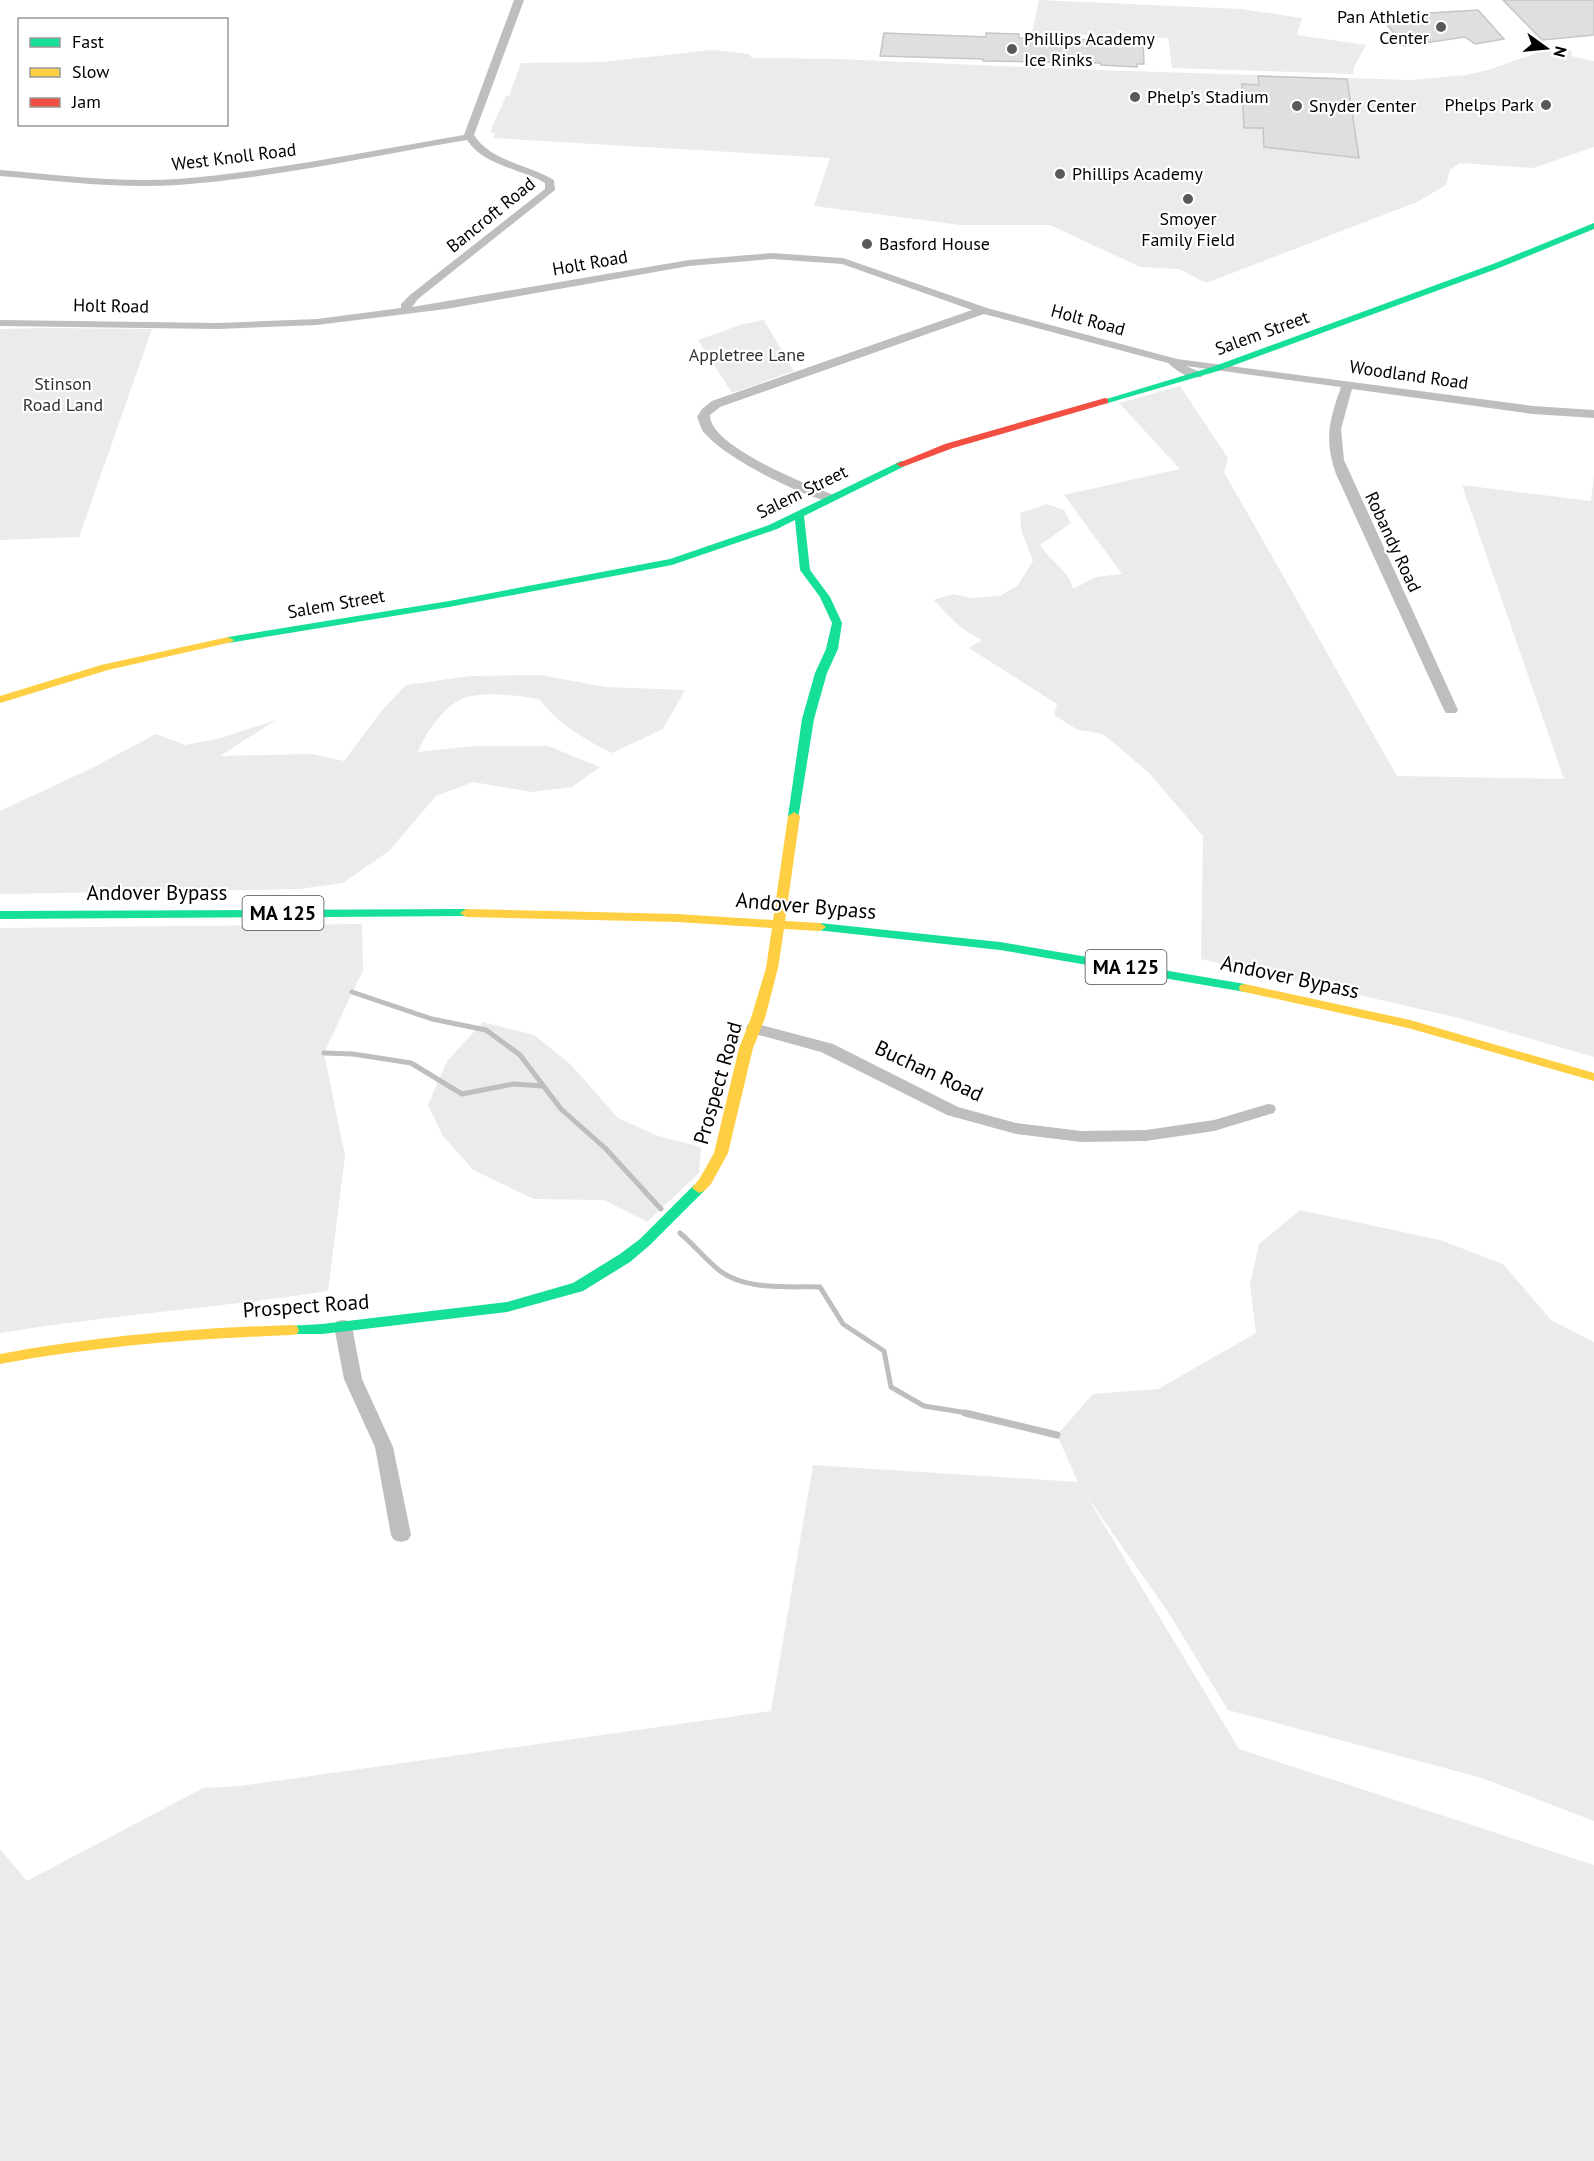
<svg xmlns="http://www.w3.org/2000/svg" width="1594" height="2161" font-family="'PT Sans',sans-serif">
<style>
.green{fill:#ebebeb}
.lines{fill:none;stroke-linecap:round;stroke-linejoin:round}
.stream-far1{stroke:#bebebe;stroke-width:5}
.stream{stroke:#bebebe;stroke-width:7}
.building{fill:#dfdfdf;stroke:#c6c6c6;stroke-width:1.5}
.street{fill:#bebebe;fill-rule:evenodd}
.fast{fill:#16e098;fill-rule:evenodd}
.slow{fill:#ffcf43;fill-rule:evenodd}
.jam{fill:#f24e42;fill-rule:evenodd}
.poi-dot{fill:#595959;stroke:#fff;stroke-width:2}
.labels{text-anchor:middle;stroke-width:4.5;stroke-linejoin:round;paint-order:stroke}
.far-poi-label{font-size:18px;fill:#000;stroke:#fff;text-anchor:start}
.far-street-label{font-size:18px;fill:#000;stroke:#fff}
.far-park-label{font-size:18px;fill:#323232;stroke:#fff}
.shield{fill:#fff;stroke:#4c4c4c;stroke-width:1.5}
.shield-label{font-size:20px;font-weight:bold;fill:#000}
.street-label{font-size:21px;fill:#000;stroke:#fff}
</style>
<rect width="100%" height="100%" fill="#fff"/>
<g class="green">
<polygon points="1039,0 1241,9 1302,18 1297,35 1366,45 1354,67 1353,74 1172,68 1168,38 1032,33"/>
<polygon points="1557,46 1572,51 1571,56 1594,61 1594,147 1533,168 1460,163 1450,170 1446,185 1417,202 1206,283 1179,269 1140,267 1050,225 961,225 814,206 830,158 493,138 495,133 490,132 506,96 509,96 521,63 603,62 712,50 749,54 752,58 837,59 1097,70 1411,80 1466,75 1488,70"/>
<polygon points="764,320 794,371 732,393 698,340 743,324"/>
<polygon points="47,328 152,329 79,537 0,540 0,329"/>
<path d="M1180 386 1228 458 1224 472 1397 776 1564 779 1462 485 1591 501 1594 473V1057L1459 1018 1201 959 1203 836 1149 773 1103 734 1078 730 1054 715 1057 704 969 648 982 640C962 631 948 616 934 600L953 594 972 598 1000 596 1018 585 1033 561 1021 529 1020 513 1047 504 1064 510 1071 523 1040 545C1050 561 1069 570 1073 589L1096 577 1122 574 1064 495 1180 469 1119 403Z"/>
<path d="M541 675 605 687 685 690 663 729 612 753C584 739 558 724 539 699 517 696 489 691 467 697 446 702 425 734 418 752L474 746H548L600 767 572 787 532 792 473 782 436 796 389 851 343 883 299 889 0 894V811L94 767 156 734 185 745 221 738 276 720 220 756 312 754 344 761 383 709 406 685 470 676Z"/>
<path d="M362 924 363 970 324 1053 345 1156 328 1291C219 1308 109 1315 0 1333V928Z"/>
<polygon points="483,1022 534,1035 570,1064 618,1118 658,1136 701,1147 699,1173 647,1222 604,1200 534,1199 473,1170 443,1136 428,1105 447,1061"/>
<polygon points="1300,1210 1440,1240 1503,1264 1551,1320 1594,1342 1594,1821 1482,1778 1228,1710 1168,1612 1086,1495 1239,1749 1594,1865 1594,2161 0,2161 0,1849 27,1881 203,1788 240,1786 771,1711 813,1465 1078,1482 1057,1435 1093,1394 1158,1389 1256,1333 1250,1284 1259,1244"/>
</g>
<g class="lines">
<g class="stream-far1">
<polyline points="352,992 432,1019 486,1030 520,1055 561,1109 606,1149 661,1209"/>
<polyline points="324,1053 353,1054 411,1063 462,1094 513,1084 543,1086"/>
<path d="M680 1233C694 1245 706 1260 720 1271 747 1291 789 1286 820 1287L843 1324 884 1351 891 1387 924 1406 974 1414"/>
</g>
<polyline class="stream" points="965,1413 1057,1435"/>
</g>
<g class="building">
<polygon points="1503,0 1594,0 1594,35 1542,40"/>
<polygon points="1478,10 1504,39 1475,44 1465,37 1404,46 1380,16"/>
<polygon points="884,33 986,37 986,33 1019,34 1019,38 1143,41 1144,64 1137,64 1137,67 1101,65 1101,63 983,61 983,59 880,56"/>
<polygon points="1258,76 1347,79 1359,158 1264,147 1263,128 1244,128 1242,84 1259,85"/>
</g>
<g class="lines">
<g class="street">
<path d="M514 0H524L474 135C490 161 529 165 554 180L555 190 418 299 412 307 689 260 772 253 843 258 987 308 1177 359 1533 406 1594 410V418L1533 414 1352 389 1341 429 1344 460 1458 710 1456 713H1446L1444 710 1336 474C1324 439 1329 421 1341 387L1186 366 1202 373V377C1188 379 1178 372 1168 363L984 314 720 407 710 415C709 446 808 485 834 495L836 498 830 502C798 494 722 457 702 430 700 426 699 421 697 417L702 409 712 401 972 310 842 264 772 259 689 266 446 309 317 325 218 329 0 326V320L218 323 317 319 401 308V304L410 295 545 189V183C521 169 483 165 467 140 372 156 275 178 178 185 119 189 59 181 0 176V170C59 175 119 183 178 179 274 171 369 151 464 135Z"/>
<polygon points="754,1023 833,1044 958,1107 1016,1123 1081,1131 1146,1130 1214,1120 1268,1104 1274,1105 1276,1109 1274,1113 1214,1131 1146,1141 1081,1142 1016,1134 947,1115 821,1052 748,1032 746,1028 748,1024"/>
<polygon points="343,1320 349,1321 352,1326 362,1379 393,1447 411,1535 408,1540 401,1542 394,1540 391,1535 375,1447 344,1379 334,1326 337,1321"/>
</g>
<g class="fast">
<polygon points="1594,223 1594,229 1499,268 1218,371 1108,403 1100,401 1212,367 1493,264"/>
<polygon points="901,461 905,462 905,466 804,516 810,570 830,597 842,623 838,649 827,673 814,719 798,819 790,819 788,816 802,719 815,673 826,649 832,623 820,597 800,570 795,520 777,529 672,565 449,607 228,643 222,640 228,637 449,601 670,559 769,525"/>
<polygon points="466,909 472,913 470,916 0,919 0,911"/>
<polygon points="820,923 1000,942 1245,984 1251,988 1245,992 1000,950 816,930 814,927"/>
<polygon points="699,1183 706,1188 704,1191 650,1245 630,1262 583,1291 507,1312 322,1334 287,1334 285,1330 287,1326 322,1324 507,1302 573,1283 620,1254 640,1239 694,1185"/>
</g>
<g class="slow">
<polygon points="228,637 234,640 232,642 108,670 0,703 0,696 101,665"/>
<polygon points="794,812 800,816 785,921 820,923 826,927 820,931 784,929 778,968 765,1018 753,1048 728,1153 711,1184 704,1191 699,1193 692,1188 700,1178 714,1153 739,1048 751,1018 766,968 772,928 677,922 466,917 460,913 466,909 677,914 773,920 788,816"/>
<polygon points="1245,984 1410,1020 1594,1073 1594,1081 1408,1028 1240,991 1239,988 1240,985"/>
<path d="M292 1325 297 1326 299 1330 297 1334 292 1335C194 1339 97 1346 0 1364V1354C97 1336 194 1328 292 1325Z"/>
</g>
<polygon class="jam" points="1105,398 1108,399 1108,403 953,448 905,466 901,467 896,464 945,444"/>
</g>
<g class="poi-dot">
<circle cx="1441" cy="27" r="6"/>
<circle cx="1012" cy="49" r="6"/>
<circle cx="1135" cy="97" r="6"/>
<circle cx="1546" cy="105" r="6"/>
<circle cx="1297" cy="106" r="6"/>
<circle cx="1060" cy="174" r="6"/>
<circle cx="1188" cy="199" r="6"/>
<circle cx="867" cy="244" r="6"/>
</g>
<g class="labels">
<g class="far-poi-label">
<text x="1429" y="23" text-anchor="end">Pan Athletic<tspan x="1429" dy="21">Center</tspan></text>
<text x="1024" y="45">Phillips Academy<tspan x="1024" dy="21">Ice Rinks</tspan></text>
<text x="1147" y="103">Phelp's Stadium</text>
<text x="1534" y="111" text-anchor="end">Phelps Park</text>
<text x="1309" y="112">Snyder Center</text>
<text x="1072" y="180">Phillips Academy</text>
<text x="1188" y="225" text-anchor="middle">Smoyer<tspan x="1188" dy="21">Family Field</tspan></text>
<text x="879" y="250">Basford House</text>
</g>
<g class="far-street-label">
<text transform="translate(234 157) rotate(-7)" y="6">West Knoll Road</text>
<text transform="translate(491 215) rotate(-39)" y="6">Bancroft Road</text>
<text transform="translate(590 263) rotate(-10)" y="6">Holt Road</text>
<text transform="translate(111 306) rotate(1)" y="6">Holt Road</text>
<text transform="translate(1088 320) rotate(15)" y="6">Holt Road</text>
<text transform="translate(1262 333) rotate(-20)" y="6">Salem Street</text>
<text transform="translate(1409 375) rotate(8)" y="6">Woodland Road</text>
<text transform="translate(802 492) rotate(-26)" y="6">Salem Street</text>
<text transform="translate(1393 542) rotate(65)" y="6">Robandy Road</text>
<text transform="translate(336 604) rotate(-10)" y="6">Salem Street</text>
</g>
<g class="far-park-label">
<text x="747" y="361">Appletree Lane</text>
<text x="63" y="390">Stinson<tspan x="63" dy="21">Road Land</tspan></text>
</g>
<g class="shield">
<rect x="242.5" y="896" width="81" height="34" rx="4.5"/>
<rect x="1085.5" y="950" width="81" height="34" rx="4.5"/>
</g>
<g class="shield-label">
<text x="283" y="920">MA 125</text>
<text x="1126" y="974">MA 125</text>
</g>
<g class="street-label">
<text x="157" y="900">Andover Bypass</text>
<text transform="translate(806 906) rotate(5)" y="7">Andover Bypass</text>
<text transform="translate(1290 977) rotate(12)" y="7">Andover Bypass</text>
<text transform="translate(929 1071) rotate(25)" y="7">Buchan Road</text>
<text transform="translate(718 1083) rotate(-74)" y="7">Prospect Road</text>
<text transform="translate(306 1306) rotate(-4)" y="7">Prospect Road</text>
</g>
</g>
<rect x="18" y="18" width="210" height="108" fill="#ffffff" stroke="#999999" stroke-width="1.5"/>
<rect x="30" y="38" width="30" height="9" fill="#16e098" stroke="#999999" stroke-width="1.5"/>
<text x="72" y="48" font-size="18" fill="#000000">Fast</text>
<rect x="30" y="68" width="30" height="9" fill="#ffcf43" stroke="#999999" stroke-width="1.5"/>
<text x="72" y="78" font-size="18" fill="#000000">Slow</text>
<rect x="30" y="98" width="30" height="9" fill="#f24e42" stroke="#999999" stroke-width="1.5"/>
<text x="72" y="108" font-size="18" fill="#000000">Jam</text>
<g transform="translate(1546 48) rotate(105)" stroke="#ffffff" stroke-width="4.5" paint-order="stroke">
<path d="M0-4.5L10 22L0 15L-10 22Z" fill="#000000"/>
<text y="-9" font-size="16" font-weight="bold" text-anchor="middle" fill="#000000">N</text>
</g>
</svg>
